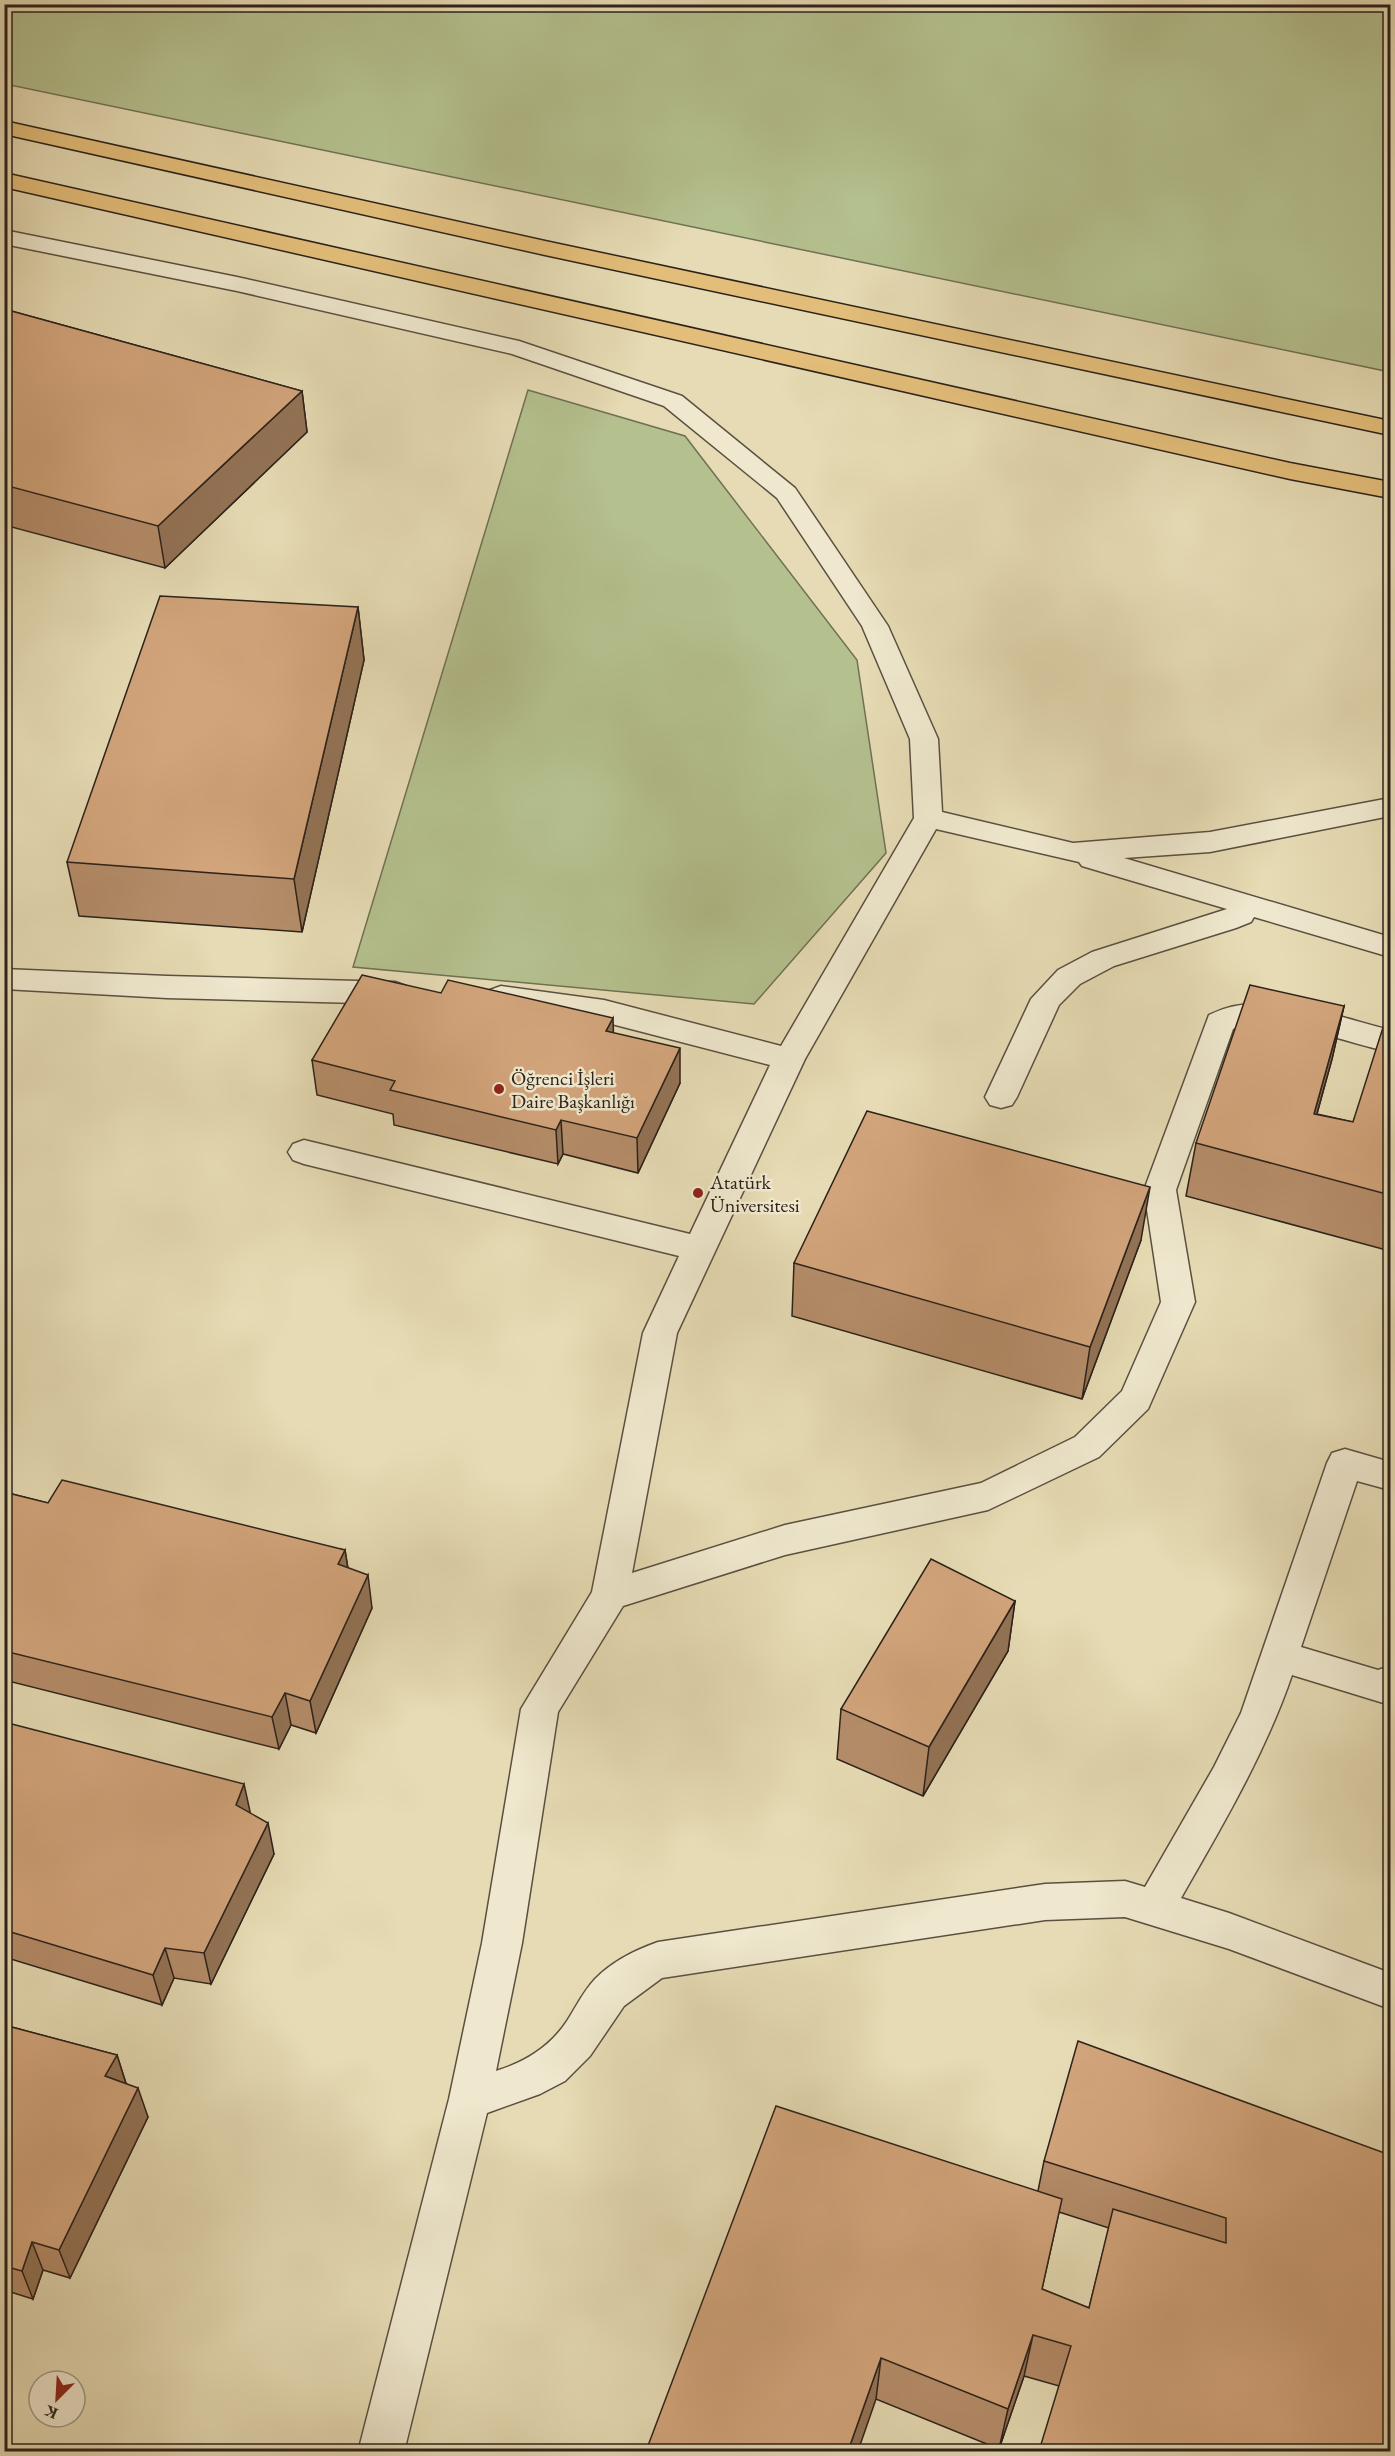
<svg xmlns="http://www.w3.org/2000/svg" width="1395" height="2456" font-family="'EB Garamond',serif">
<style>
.green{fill:#b4c08e;stroke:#707154;stroke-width:1.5}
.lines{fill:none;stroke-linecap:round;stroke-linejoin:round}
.minor-casing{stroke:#5a5040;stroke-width:3}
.major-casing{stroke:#2c221a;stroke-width:3}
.minor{fill:#efe8ce;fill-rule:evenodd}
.major{fill:#e3be7a;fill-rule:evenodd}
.wall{fill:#b58d6a;stroke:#2c221a;stroke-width:1.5;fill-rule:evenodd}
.shaded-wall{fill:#937356;stroke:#2c221a;stroke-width:1.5}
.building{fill:#d2a47b;stroke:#2c221a;stroke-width:1.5}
.poi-dot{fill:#8f2418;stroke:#efe8ce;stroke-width:2}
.labels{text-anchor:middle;stroke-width:5;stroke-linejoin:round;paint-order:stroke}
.poi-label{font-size:20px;fill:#2c221a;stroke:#efe8ce;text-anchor:start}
</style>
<rect width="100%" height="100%" fill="#e6dbb4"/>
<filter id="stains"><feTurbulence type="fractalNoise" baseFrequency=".00333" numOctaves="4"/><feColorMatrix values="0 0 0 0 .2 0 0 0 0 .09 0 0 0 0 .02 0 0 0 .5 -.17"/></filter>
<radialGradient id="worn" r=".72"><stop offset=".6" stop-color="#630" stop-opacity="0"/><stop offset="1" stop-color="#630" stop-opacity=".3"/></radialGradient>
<g class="green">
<polygon points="5,4 1390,5 1390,372 5,84"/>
<polygon points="528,390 685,436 857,660 886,853 754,1004 353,967"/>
</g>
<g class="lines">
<defs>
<g id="minor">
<path d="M4 230 237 277 519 341 682 396 795 488 888 626 938 739 942 812 1073 843 1210 832 1390 798V816L1210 852 1124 858 1390 937V957L1254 917 1251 922 1236 928 1114 966 1080 984 1059 1005 1017 1097 1012 1105 1001 1108 990 1105 985 1097 1031 999 1058 970 1092 952 1227 909 1082 866 1079 862 936 829 805 1059 677 1333 632 1573 785 1525 981 1483 1075 1437 1122 1391 1161 1302 1144 1190 1209 1015C1265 987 1333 1016 1390 1030V1052C1351 1044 1269 1012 1233 1029L1176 1190 1195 1302 1148 1409 1099 1457 988 1510 785 1555 623 1606 558 1712 522 1943 496 2071C525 2062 550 2047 567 2021 576 2007 583 1992 595 1979 613 1961 635 1950 658 1942L1045 1884 1125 1881 1145 1887 1214 1767 1241 1713 1327 1463 1332 1453 1345 1449 1390 1462V1490L1357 1481 1301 1647 1378 1670 1390 1666V1705L1292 1675C1265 1754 1222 1826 1181 1898L1229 1913 1390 1973V2009L1229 1949 1125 1917 1045 1920 662 1978 624 2006 590 2056 565 2081 540 2094 487 2113 404 2452H358L449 2099 482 1943 521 1709 592 1592 643 1333 679 1256 304 1164 293 1160 288 1152 293 1144 304 1140 690 1234 770 1065 604 1022 501 1008 490 1004 486 997 490 990 501 986 604 1000 781 1046 914 818 910 739 862 626 777 498 664 406 512 354 237 291 4 244Z"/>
<polygon points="4,969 167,976 395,982 406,986 410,993 406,1000 395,1004 167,998 4,989"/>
</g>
<g id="major">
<polygon points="4,121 545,241 1390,421 1390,435 545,255 4,134"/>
<polygon points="4,173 1290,463 1390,482 1390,498 1290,479 4,187"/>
</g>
</defs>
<use href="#minor" class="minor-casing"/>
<use href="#major" class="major-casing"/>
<use href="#minor" class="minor"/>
<use href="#major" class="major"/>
</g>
<g class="wall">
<polygon points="4,309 302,391 307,432 165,568 4,525"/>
<polygon points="358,607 364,660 302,932 79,916 67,862"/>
<polygon points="1344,1006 1332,1059 1317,1114 1353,1122 1390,1020 1390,1251 1186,1196 1196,1143"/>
<polygon points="613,1033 680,1083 638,1173 563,1154 558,1164 394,1125 393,1114 317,1095 312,1060"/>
<polygon points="1141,1240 1082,1399 792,1316 794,1263"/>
<polygon points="4,1492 48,1503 345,1550 348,1568 372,1608 316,1733 291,1725 279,1749 4,1680"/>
<polygon points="1015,1601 1008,1651 923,1796 837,1759 841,1709"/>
<polygon points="4,1722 250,1813 274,1854 211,1984 174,1978 162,2005 4,1957"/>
<polygon points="4,2025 117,2055 126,2083 148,2117 70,2278 43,2270 33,2299 4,2290"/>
<path d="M1390 2155 1059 2386 1024 2376 999 2449 876 2399 646 2451 1038 2191 1044 2161ZM1059 2212 1109 2228 1089 2308 1042 2289Z"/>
</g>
<g class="shaded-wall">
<polygon points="302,391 307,432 165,568 158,526"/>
<polygon points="358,607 364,660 302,932 294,879"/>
<polygon points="1344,1006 1332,1059 1302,1167 1314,1114"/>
<polygon points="613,1018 614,1052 606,1031"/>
<polygon points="680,1048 680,1083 638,1173 637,1138"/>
<polygon points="561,1120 563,1154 558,1164 556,1130"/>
<polygon points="1150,1187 1141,1240 1082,1399 1090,1347"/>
<polygon points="345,1550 350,1583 338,1564"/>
<polygon points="368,1575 372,1608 316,1733 310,1701"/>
<polygon points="1015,1601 1008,1651 923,1796 929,1747"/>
<polygon points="285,1693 291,1725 279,1749 272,1717"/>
<polygon points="244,1784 251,1816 236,1805"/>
<polygon points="268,1823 274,1854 211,1984 204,1953"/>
<polygon points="165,1948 174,1978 162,2005 153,1975"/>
<polygon points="117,2055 126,2084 105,2076"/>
<polygon points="138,2088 148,2117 70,2278 59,2250"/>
<polygon points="32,2242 43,2270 33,2299 22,2271"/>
<polygon points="1033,2335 1024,2376 999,2449 1008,2409"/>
<polygon points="881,2358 876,2399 858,2451 848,2451"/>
</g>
<g class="building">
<polygon points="4,309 302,391 158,526 4,485"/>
<polygon points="160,596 358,607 294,879 67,862"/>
<polygon points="362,975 441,993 448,980 613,1018 606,1031 680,1048 637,1138 561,1120 556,1130 390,1090 395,1081 312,1060"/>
<polygon points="1250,985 1344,1006 1314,1114 1353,1122 1386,1018 1390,1020 1390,1195 1196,1143"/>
<polygon points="867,1111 1150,1187 1090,1347 794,1263"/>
<polygon points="62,1480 345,1550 338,1564 368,1575 310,1701 285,1693 272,1717 4,1651 4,1492 48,1503"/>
<polygon points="931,1559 1015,1601 929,1747 841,1709"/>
<polygon points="4,1722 244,1784 236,1805 268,1823 204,1953 165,1948 153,1975 4,1930"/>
<polygon points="4,2025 117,2055 105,2076 138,2088 59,2250 32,2242 22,2271 4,2266"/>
<polygon points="1078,2041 1390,2155 1390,2451 1039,2451 1071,2346 1033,2335 1008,2409 881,2358 848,2451 646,2451 776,2106 1062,2199 1042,2289 1089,2308 1113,2209 1226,2243 1226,2218 1044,2161"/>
</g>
<g class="poi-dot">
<circle cx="499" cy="1089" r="6"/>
<circle cx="698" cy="1193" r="6"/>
</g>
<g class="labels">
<g class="poi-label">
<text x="511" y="1085">Öğrenci İşleri<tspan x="511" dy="23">Daire Başkanlığı</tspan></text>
<text x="710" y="1189">Atatürk<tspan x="710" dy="23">Üniversitesi</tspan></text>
</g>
</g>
<rect width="1395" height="2456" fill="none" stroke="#e6dbb4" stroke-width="24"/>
<rect x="6" y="6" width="1383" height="2444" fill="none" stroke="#2c221a" stroke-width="3"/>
<rect x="12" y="12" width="1371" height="2432" fill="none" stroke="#2c221a" stroke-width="1.5"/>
<g transform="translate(57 2399) rotate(204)"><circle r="28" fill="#efe8ce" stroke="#a19986" stroke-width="1.5"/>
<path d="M0-4.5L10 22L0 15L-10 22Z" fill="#8f2418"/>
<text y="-9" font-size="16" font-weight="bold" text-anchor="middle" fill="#2c221a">K</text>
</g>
<rect width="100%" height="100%" filter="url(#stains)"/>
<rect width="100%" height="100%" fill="url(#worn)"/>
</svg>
